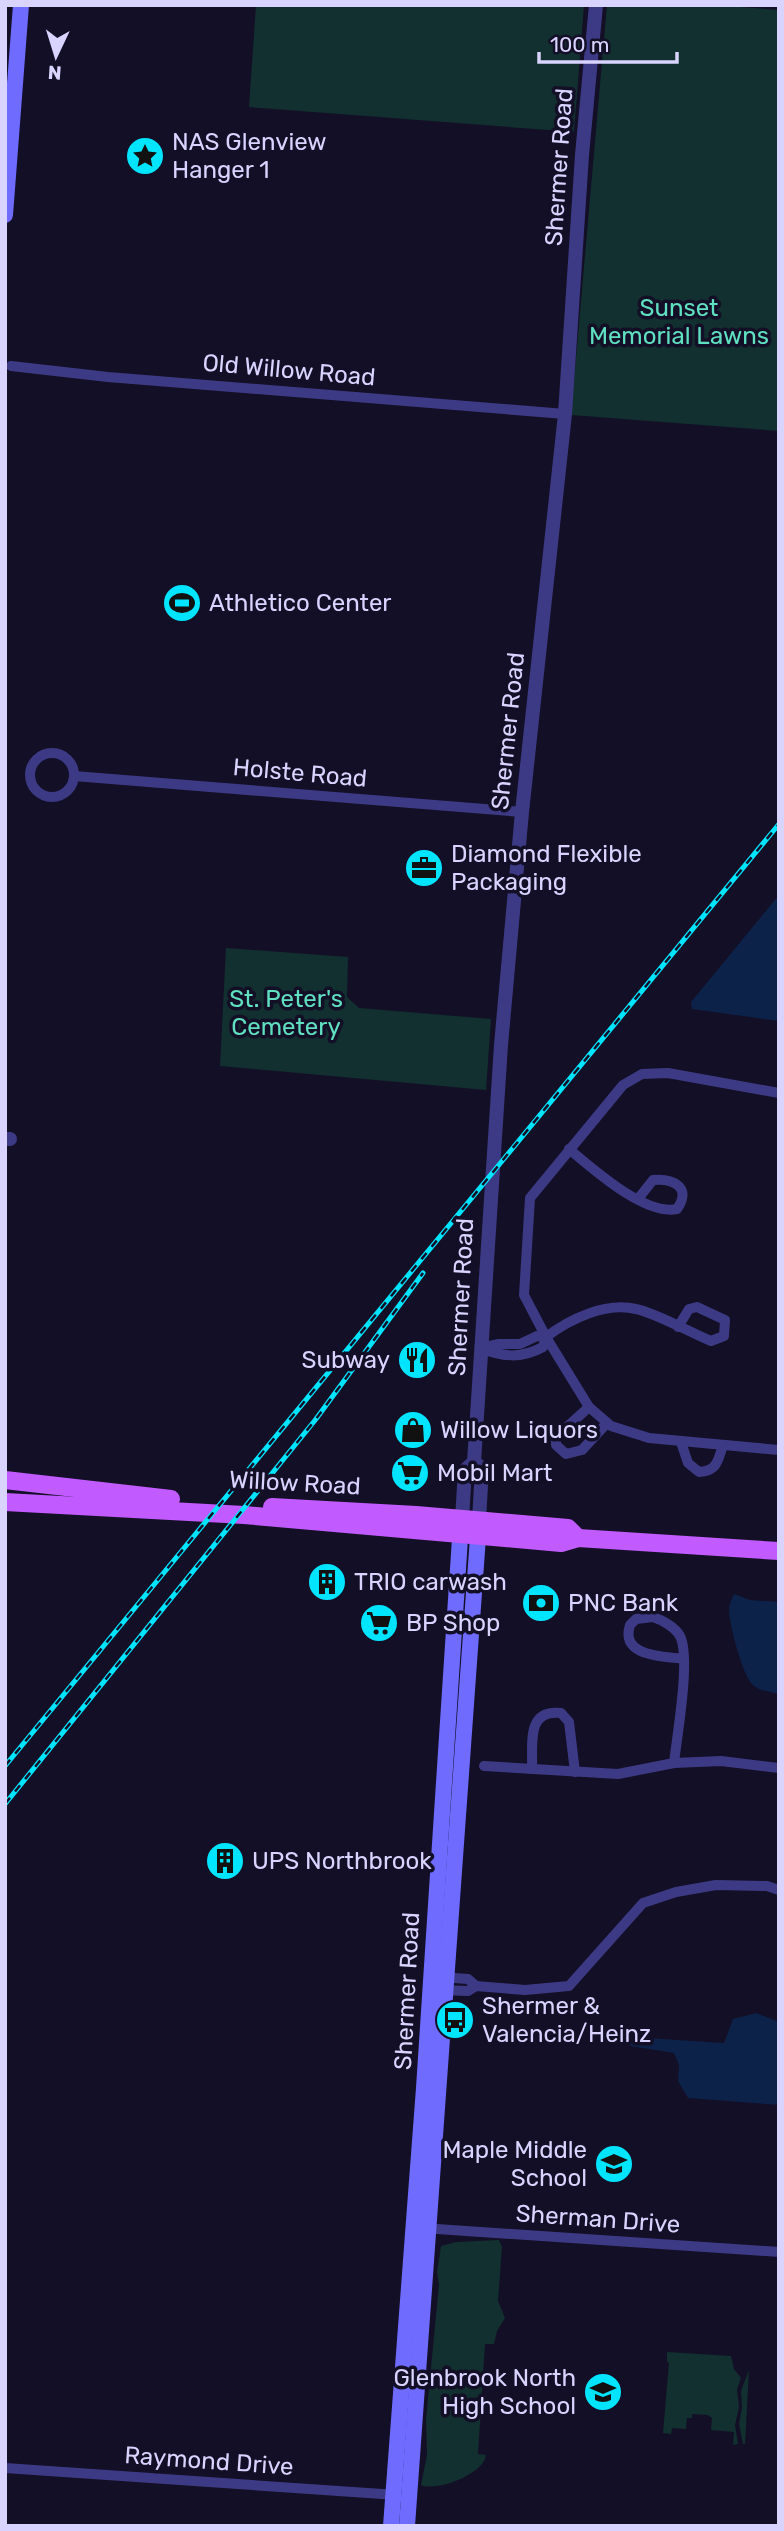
<svg xmlns="http://www.w3.org/2000/svg" width="784" height="2531" font-family="Rubik,sans-serif">
<style>
.green{fill:#12302f}
.water{fill:#0c2248}
.lines{fill:none;stroke-linecap:round;stroke-linejoin:round}
.minor{stroke:#3d3a85;stroke-width:10}
.tertiary{stroke:#3d3a85;stroke-width:14}
.secondary{stroke:#6f6bff;stroke-width:16}
.primary{stroke:#c25bff;stroke-width:18}
.rail-casing{stroke:#00e5ff;stroke-width:5}
.rail{stroke:#130f26;stroke-width:2.5;stroke-dasharray:8;stroke-linecap:butt}
.labels{text-anchor:middle;stroke-width:7;stroke-linejoin:round;paint-order:stroke}
.poi-label{font-size:24px;fill:#d9d4ff;stroke:#130f26;text-anchor:start}
.street-label{font-size:24px;fill:#d9d4ff;stroke:#130f26}
.park-label{font-size:24px;fill:#5fe0c0;stroke:#130f26}
</style>
<rect width="100%" height="100%" fill="#130f26"/>
<g class="green">
<polygon points="256,5 584,5 574,132 249,107"/>
<polygon points="607,5 713,5 779,10 779,431 571,415"/>
<polygon points="226,948 348,957 347,997 359,1008 491,1019 486,1090 220,1066"/>
<path d="M499 2240 502 2247 498 2301 505 2318 497 2331 494 2344H485L478 2454 486 2455C484 2474 437 2492 421 2485L427 2455 426 2420 439 2284 437 2272 441 2246 456 2242Z"/>
<polygon points="667,2352 731,2356 734,2369 741,2378 737,2389 739,2407 735,2425 738,2444 733,2445 734,2432 711,2430 712,2418 708,2415 692,2414 692,2418 687,2418 686,2429 672,2428 671,2434 663,2433 669,2363 667,2362"/>
<polygon points="749,2370 745,2444 743,2444 739,2424 742,2408 741,2391"/>
</g>
<g class="water">
<polygon points="779,895 779,1021 692,1009 691,1002"/>
<path d="M734 1594 750 1600 779 1602V1695C770 1690 760 1692 753 1685 743 1677 729 1624 729 1610 729 1605 732 1598 734 1594Z"/>
<polygon points="756,2013 779,2022 779,2105 688,2098 678,2081 679,2065 674,2053 630,2046 631,2037 724,2043 733,2019"/>
</g>
<g class="lines">
<g class="minor">
<polyline points="11,366 108,377 565,414"/>
<circle cx="52" cy="775" r="22"/>
<polyline points="74,776 522,812"/>
<polyline points="779,1093 668,1073 642,1074 623,1085 530,1198 524,1295 546,1337 589,1407 611,1426 649,1438 779,1450"/>
<path d="M569 1149C593 1169 645 1216 677 1209 692 1188 674 1178 653 1180L638 1199"/>
<path d="M480 1348 499 1344H520L537 1336 546 1337C570 1319 605 1302 636 1309 656 1313 691 1333 711 1341L724 1336 725 1320 697 1307 689 1309 678 1327"/>
<path d="M480 1348C503 1357 521 1359 543 1347L546 1337"/>
<polyline points="589,1407 556,1437 556,1445 566,1454 582,1450 607,1423"/>
<path d="M681 1442 688 1463 699 1472C717 1471 718 1461 723 1445"/>
<path d="M674 1763C677 1735 691 1658 680 1636 675 1627 662 1620 653 1617L636 1619 630 1625C620 1657 663 1656 684 1659"/>
<polyline points="484,1766 618,1774 674,1763 721,1761 779,1768"/>
<path d="M532 1769C533 1743 526 1709 561 1713L569 1722 575 1772"/>
<polyline points="440,1977 468,1979 476,1986"/>
<polyline points="441,1990 468,1991 476,1986 525,1990 569,1986 643,1903 676,1892 716,1885 767,1886 779,1890"/>
<polyline points="422,2228 779,2252"/>
<polyline points="5,2468 397,2495"/>
</g>
<g class="tertiary">
<polyline points="5,1139 10,1139"/>
<polyline points="474,1462 482,1468 479,1520"/>
<polyline points="462,1519 465,1470 474,1462 501,1045 522,812 565,414 582,155 596,5"/>
</g>
<g class="secondary">
<polyline points="5,215 21,5"/>
<polyline points="391,2526 424,2088 461,1523"/>
<polyline points="407,2526 479,1523"/>
</g>
<g class="primary">
<polyline points="5,1480 171,1499"/>
<polyline points="5,1502 244,1515 561,1543 578,1538 779,1551"/>
<polyline points="272,1507 416,1515 568,1528 578,1538"/>
</g>
<defs>
<g id="rail">
<polyline points="5,1766 779,824"/>
<polyline points="5,1804 316,1419 423,1273"/>
</g>
</defs>
<use href="#rail" class="rail-casing"/>
<use href="#rail" class="rail"/>
</g>
<defs>
<symbol id="sight-disc" viewBox="-11 -11 22 22"><circle r="9.5" fill="#00e5ff" stroke="#130f26"/><path d="M0-6L1.8-2.2L6-1.7L2.9 1.2L3.7 5.4L0 3.3L-3.7 5.4L-2.9 1.2L-6-1.7L-1.8-2.2Z" fill="#111"/></symbol>
<symbol id="stadium-disc" viewBox="-11 -11 22 22"><circle r="9.5" fill="#00e5ff" stroke="#130f26"/><path d="M0-5a6.5 5 0 1 0 0 10a6.5 5 0 1 0 0-10ZM-3.5-1.8h7v3.6h-7Z" fill="#111"/></symbol>
<symbol id="office-disc" viewBox="-11 -11 22 22"><circle r="9.5" fill="#00e5ff" stroke="#130f26"/><path d="M-6-3h4V-5.5h4V-3h4V5H-6ZM-1-4.5V-3h2v-1.5ZM-6 0V1H6V0Z" fill="#111"/></symbol>
<symbol id="restaurant-disc" viewBox="-11 -11 22 22"><circle r="9.5" fill="#00e5ff" stroke="#130f26"/><path d="M-5-6h1v4h1v-4h1v4h1v-4h1v5L-1.5 .5V6h-2V.5L-5-1ZM5-6V6H3V1.5H1.5Q1.5-4 5-6Z" fill="#111"/></symbol>
<symbol id="shop-disc" viewBox="-11 -11 22 22"><circle r="9.5" fill="#00e5ff" stroke="#130f26"/><path d="M-5-2.5h2.3a2.7 3.5 0 0 1 5.4 0H5L5.5 6h-11ZM-1.5-2.5h3a1.5 2.3 0 0 0-3 0Z" fill="#111"/></symbol>
<symbol id="supermarket-disc" viewBox="-11 -11 22 22"><circle r="9.5" fill="#00e5ff" stroke="#130f26"/><path d="M-6-5.5h2.5l.6 2H6L4.5 2H-2.5L-4.4-4H-6ZM-1.5 3.2a1.3 1.3 0 1 0 .1 0ZM3 3.2a1.3 1.3 0 1 0 .1 0Z" fill="#111"/></symbol>
<symbol id="building-disc" viewBox="-11 -11 22 22"><circle r="9.5" fill="#00e5ff" stroke="#130f26"/><path d="M-4-6H4V6H1V3H-1V6H-4ZM-2.5-4.3h1.7v1.8h-1.7ZM.8-4.3h1.7v1.8H.8ZM-2.5-1h1.7V.8h-1.7ZM.8-1h1.7V.8H.8Z" fill="#111"/></symbol>
<symbol id="bank-disc" viewBox="-11 -11 22 22"><circle r="9.5" fill="#00e5ff" stroke="#130f26"/><path d="M-6-4H6V4H-6ZM0-2.3a2.3 2.3 0 1 0 0 4.6a2.3 2.3 0 1 0 0-4.6Z" fill="#111"/></symbol>
<symbol id="bus-disc" viewBox="-11 -11 22 22"><circle r="9.5" fill="#00e5ff" stroke="#130f26"/><path d="M-5-6H5V4H4V6H2V4H-2V6H-4V4H-5ZM-3.5-4V0h7V-4ZM-3.5 1.2v1.5H-2V1.2ZM2 1.2v1.5H3.5V1.2Z" fill="#111"/></symbol>
<symbol id="school-disc" viewBox="-11 -11 22 22"><circle r="9.5" fill="#00e5ff" stroke="#130f26"/><path d="M0-5L7-2L0 1L-7-2ZM-4 1L0 2.5L4 1V4Q0 6-4 4Z" fill="#111"/></symbol>
</defs>
<g fill-rule="evenodd">
<use href="#sight-disc" x="123" y="134" width="44" height="44"/>
<use href="#stadium-disc" x="160" y="581" width="44" height="44"/>
<use href="#office-disc" x="402" y="846" width="44" height="44"/>
<use href="#restaurant-disc" x="395" y="1338" width="44" height="44"/>
<use href="#shop-disc" x="391" y="1408" width="44" height="44"/>
<use href="#supermarket-disc" x="388" y="1451" width="44" height="44"/>
<use href="#building-disc" x="305" y="1560" width="44" height="44"/>
<use href="#bank-disc" x="519" y="1581" width="44" height="44"/>
<use href="#supermarket-disc" x="357" y="1601" width="44" height="44"/>
<use href="#building-disc" x="203" y="1839" width="44" height="44"/>
<use href="#bus-disc" x="433" y="1998" width="44" height="44"/>
<use href="#school-disc" x="592" y="2142" width="44" height="44"/>
<use href="#school-disc" x="581" y="2370" width="44" height="44"/>
</g>
<g class="labels">
<g class="poi-label">
<text x="172" y="150">NAS Glenview<tspan x="172" dy="28">Hanger 1</tspan></text>
<text x="209" y="611">Athletico Center</text>
<text x="451" y="862">Diamond Flexible<tspan x="451" dy="28">Packaging</tspan></text>
<text x="390" y="1368" text-anchor="end">Subway</text>
<text x="440" y="1438">Willow Liquors</text>
<text x="437" y="1481">Mobil Mart</text>
<text x="354" y="1590">TRIO carwash</text>
<text x="568" y="1611">PNC Bank</text>
<text x="406" y="1631">BP Shop</text>
<text x="252" y="1869">UPS Northbrook</text>
<text x="482" y="2014">Shermer &amp;<tspan x="482" dy="28">Valencia/Heinz</tspan></text>
<text x="587" y="2158" text-anchor="end">Maple Middle<tspan x="587" dy="28">School</tspan></text>
<text x="576" y="2386" text-anchor="end">Glenbrook North<tspan x="576" dy="28">High School</tspan></text>
</g>
<g class="street-label">
<text transform="translate(559 167) rotate(-86)" y="8">Shermer Road</text>
<text transform="translate(289 370) rotate(5)" y="8">Old Willow Road</text>
<text transform="translate(508 731) rotate(-84)" y="8">Shermer Road</text>
<text transform="translate(300 773) rotate(5)" y="8">Holste Road</text>
<text transform="translate(461 1297) rotate(-87)" y="8">Shermer Road</text>
<text transform="translate(295 1483) rotate(3)" y="8">Willow Road</text>
<text transform="translate(407 1991) rotate(-87)" y="8">Shermer Road</text>
<text transform="translate(598 2219) rotate(4)" y="8">Sherman Drive</text>
<text transform="translate(209 2461) rotate(4)" y="8">Raymond Drive</text>
</g>
<g class="park-label">
<text x="679" y="316">Sunset<tspan x="679" dy="28">Memorial Lawns</tspan></text>
<text x="286" y="1007">St. Peter's<tspan x="286" dy="28">Cemetery</tspan></text>
</g>
</g>
<rect width="784" height="2531" fill="none" stroke="#d9d4ff" stroke-width="14"/>
<g transform="translate(56 56) rotate(184)" stroke="#130f26" stroke-width="5" paint-order="stroke">
<path d="M0-5L12 26L0 18L-12 26Z" fill="#d9d4ff"/>
<text y="-10" font-size="19" font-weight="bold" text-anchor="middle" fill="#d9d4ff">N</text>
</g>
<path d="M539 52v10h138v-10" fill="none" stroke="#d9d4ff" stroke-width="3.5"/>
<text x="550" y="52" font-size="21" fill="#d9d4ff" stroke="#130f26" stroke-width="5" paint-order="stroke">100 m</text>
</svg>
